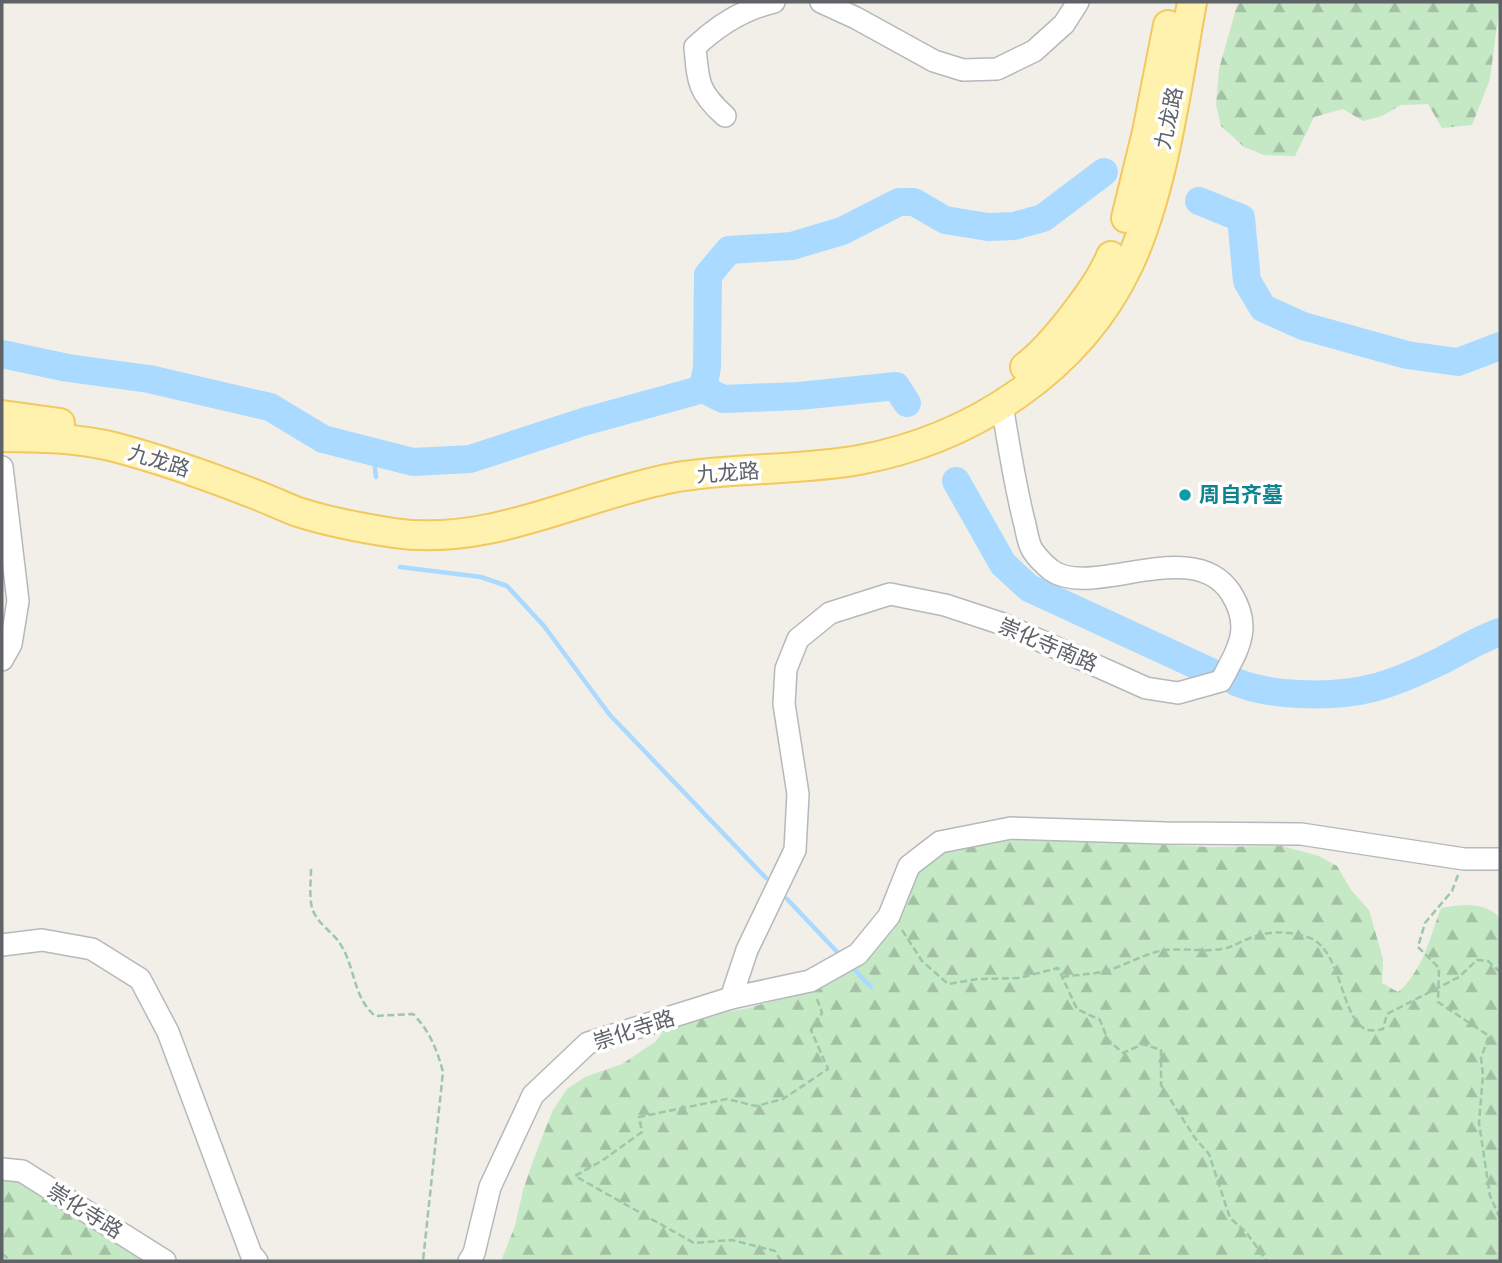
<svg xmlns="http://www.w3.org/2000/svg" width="1502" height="1263" font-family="'Source Sans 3','Noto Sans SC',sans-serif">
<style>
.forest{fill:url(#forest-firs)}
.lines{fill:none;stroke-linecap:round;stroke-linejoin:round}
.stream{stroke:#aadaff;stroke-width:4.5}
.river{stroke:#aadaff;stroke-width:28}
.minor-casing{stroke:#b5b8bc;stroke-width:24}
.major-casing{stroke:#f2c960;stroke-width:32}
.path{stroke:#9cc7a9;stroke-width:2.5;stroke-dasharray:7 3.5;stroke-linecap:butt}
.minor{stroke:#fff;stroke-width:21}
.major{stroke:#fff2af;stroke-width:28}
.culture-dot{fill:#0f9aa8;stroke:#fff;stroke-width:2.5}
.labels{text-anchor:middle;stroke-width:7;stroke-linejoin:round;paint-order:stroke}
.street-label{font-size:21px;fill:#5f6368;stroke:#fff}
.culture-label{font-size:21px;font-weight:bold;fill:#0d838f;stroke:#fff;text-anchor:start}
</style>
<defs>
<pattern id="forest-firs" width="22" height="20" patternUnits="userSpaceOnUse" patternTransform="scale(1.75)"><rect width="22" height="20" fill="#c5e8c5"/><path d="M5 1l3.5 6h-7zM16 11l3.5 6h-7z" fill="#a3c0a4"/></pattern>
</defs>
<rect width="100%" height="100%" fill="#f1efe8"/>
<g class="forest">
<polygon points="1238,2 1500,2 1490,79 1472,125 1442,128 1428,104 1401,105 1382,116 1363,121 1343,109 1314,117 1295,156 1264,155 1244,147 1221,126 1216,105 1219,69"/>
<path d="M976 836 1210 847 1282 846 1319 856 1337 866 1351 890 1369 910 1383 959 1382 983 1398 992C1423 971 1430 937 1441 908 1461 904 1485 901 1500 918V1261H501L515 1226 523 1190 537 1150 553 1110 567 1089 585 1077 622 1064 655 1042 666 1028 700 1016 749 1008 790 996 855 968 880 943 914 879 946 840Z"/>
<polygon points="2,1162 157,1261 2,1261"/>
</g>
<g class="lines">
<g class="stream">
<polyline points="373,451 376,477"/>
<polyline points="400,567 481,577 507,586 544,626 609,714 766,878"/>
<polyline points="787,899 841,956"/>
<polyline points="850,965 871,987"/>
</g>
<g class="river">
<polyline points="1199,201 1241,218 1247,281 1263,308 1303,326 1407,355 1458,362 1500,346"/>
<polyline points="2,354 68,368 149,379 270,407 323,439 413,462 470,459 583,422 703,389 723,399 799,396 896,386 907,403"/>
<polyline points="703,389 707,367 708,275 729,250 792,246 842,231 899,202 914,202 945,220 988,227 1014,226 1043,218 1104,172"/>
<polyline points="956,481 1003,564 1029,588 1211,672"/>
<path d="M1236 682C1255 690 1279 693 1299 694 1358 697 1390 686 1443 660 1462 650 1480 639 1500 632"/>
</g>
<defs>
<g id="minor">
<polyline points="821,2 856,18 934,61 963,70 997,69 1034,51 1064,24 1078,2"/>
<path d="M725 116C698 92 698 82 695 47 717 26 744 9 774 2"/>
<polyline points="2,467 18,601 11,644 2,660"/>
<polyline points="2,945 42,940 92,949 140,979 168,1032 251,1254 257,1261"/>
<path d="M731 998 747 950 795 850 798 794 784 704 786 669 798 639 830 613 890 594 945 605 1003 624 1146 688 1178 693 1221 681C1238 649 1253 628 1231 593 1193 534 1091 600 1051 570 1045 565 1037 557 1033 551 1028 544 1027 533 1025 525 1015 486 1009 446 1002 405"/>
<polyline points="2,1169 22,1171 165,1261"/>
<polyline points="469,1261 474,1253 490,1187 533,1095 588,1043 731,998 810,981 858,954 889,916 909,866 940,842 1011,828 1165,833 1301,834 1464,859 1500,859"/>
</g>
<g id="major">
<polyline points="1126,218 1147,132 1168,25"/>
<path d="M1025 367C1052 347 1099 286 1111 256"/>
<polyline points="2,415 60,423"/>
<path d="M2 437C39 437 77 438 114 447 160 459 205 475 249 492 266 498 282 506 298 512 329 522 361 528 394 533 491 547 579 496 672 478 733 467 797 471 859 460 971 439 1079 371 1129 264 1164 189 1177 84 1192 2"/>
</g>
</defs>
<use href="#minor" class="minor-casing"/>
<use href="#major" class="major-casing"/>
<g class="path">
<path d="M311 869C311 880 309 897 312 908 316 922 331 931 339 942 356 967 352 996 375 1016L413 1014C429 1030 437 1049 443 1072L423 1261"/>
<polyline points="1458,875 1452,891 1425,923 1418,947 1439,968 1438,1002 1489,1036 1481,1058 1483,1075 1479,1123 1490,1196 1500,1218"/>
<polyline points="902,930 922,961 948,984 978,979 1019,978 1058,968 1077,1009 1100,1020 1108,1040 1123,1053 1143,1044 1161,1050 1161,1085 1195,1138 1209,1154 1230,1218 1246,1232 1267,1261"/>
<path d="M1062 977C1080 974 1097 975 1115 968 1132 962 1146 953 1165 950 1184 948 1204 952 1223 949 1233 947 1239 942 1248 939 1268 930 1290 931 1310 938 1343 951 1341 1023 1368 1030 1372 1031 1379 1030 1383 1029L1387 1014 1459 977 1477 960 1488 961 1500 972"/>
<polyline points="2,1254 12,1261"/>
<polyline points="781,1261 775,1251 732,1240 694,1243 575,1176 603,1160 642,1132 639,1117 727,1099 756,1106 783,1099 828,1069 811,1030 822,1013 816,996"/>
</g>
<use href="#minor" class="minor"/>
<use href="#major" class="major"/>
</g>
<circle class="culture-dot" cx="1185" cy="495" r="7"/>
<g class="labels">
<g class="street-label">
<text transform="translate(1169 118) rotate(-78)" y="7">九龙路</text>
<text transform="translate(159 461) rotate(17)" y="7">九龙路</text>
<text transform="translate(728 473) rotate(-4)" y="7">九龙路</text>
<text transform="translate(1048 645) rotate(23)" y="7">崇化寺南路</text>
<text transform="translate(634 1030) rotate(-18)" y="7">崇化寺路</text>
<text transform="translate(85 1211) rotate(32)" y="7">崇化寺路</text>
</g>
<g class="culture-label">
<text x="1199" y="502">周自齐墓</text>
</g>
</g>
<rect width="1502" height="1263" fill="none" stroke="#5f6368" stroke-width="7"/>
</svg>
